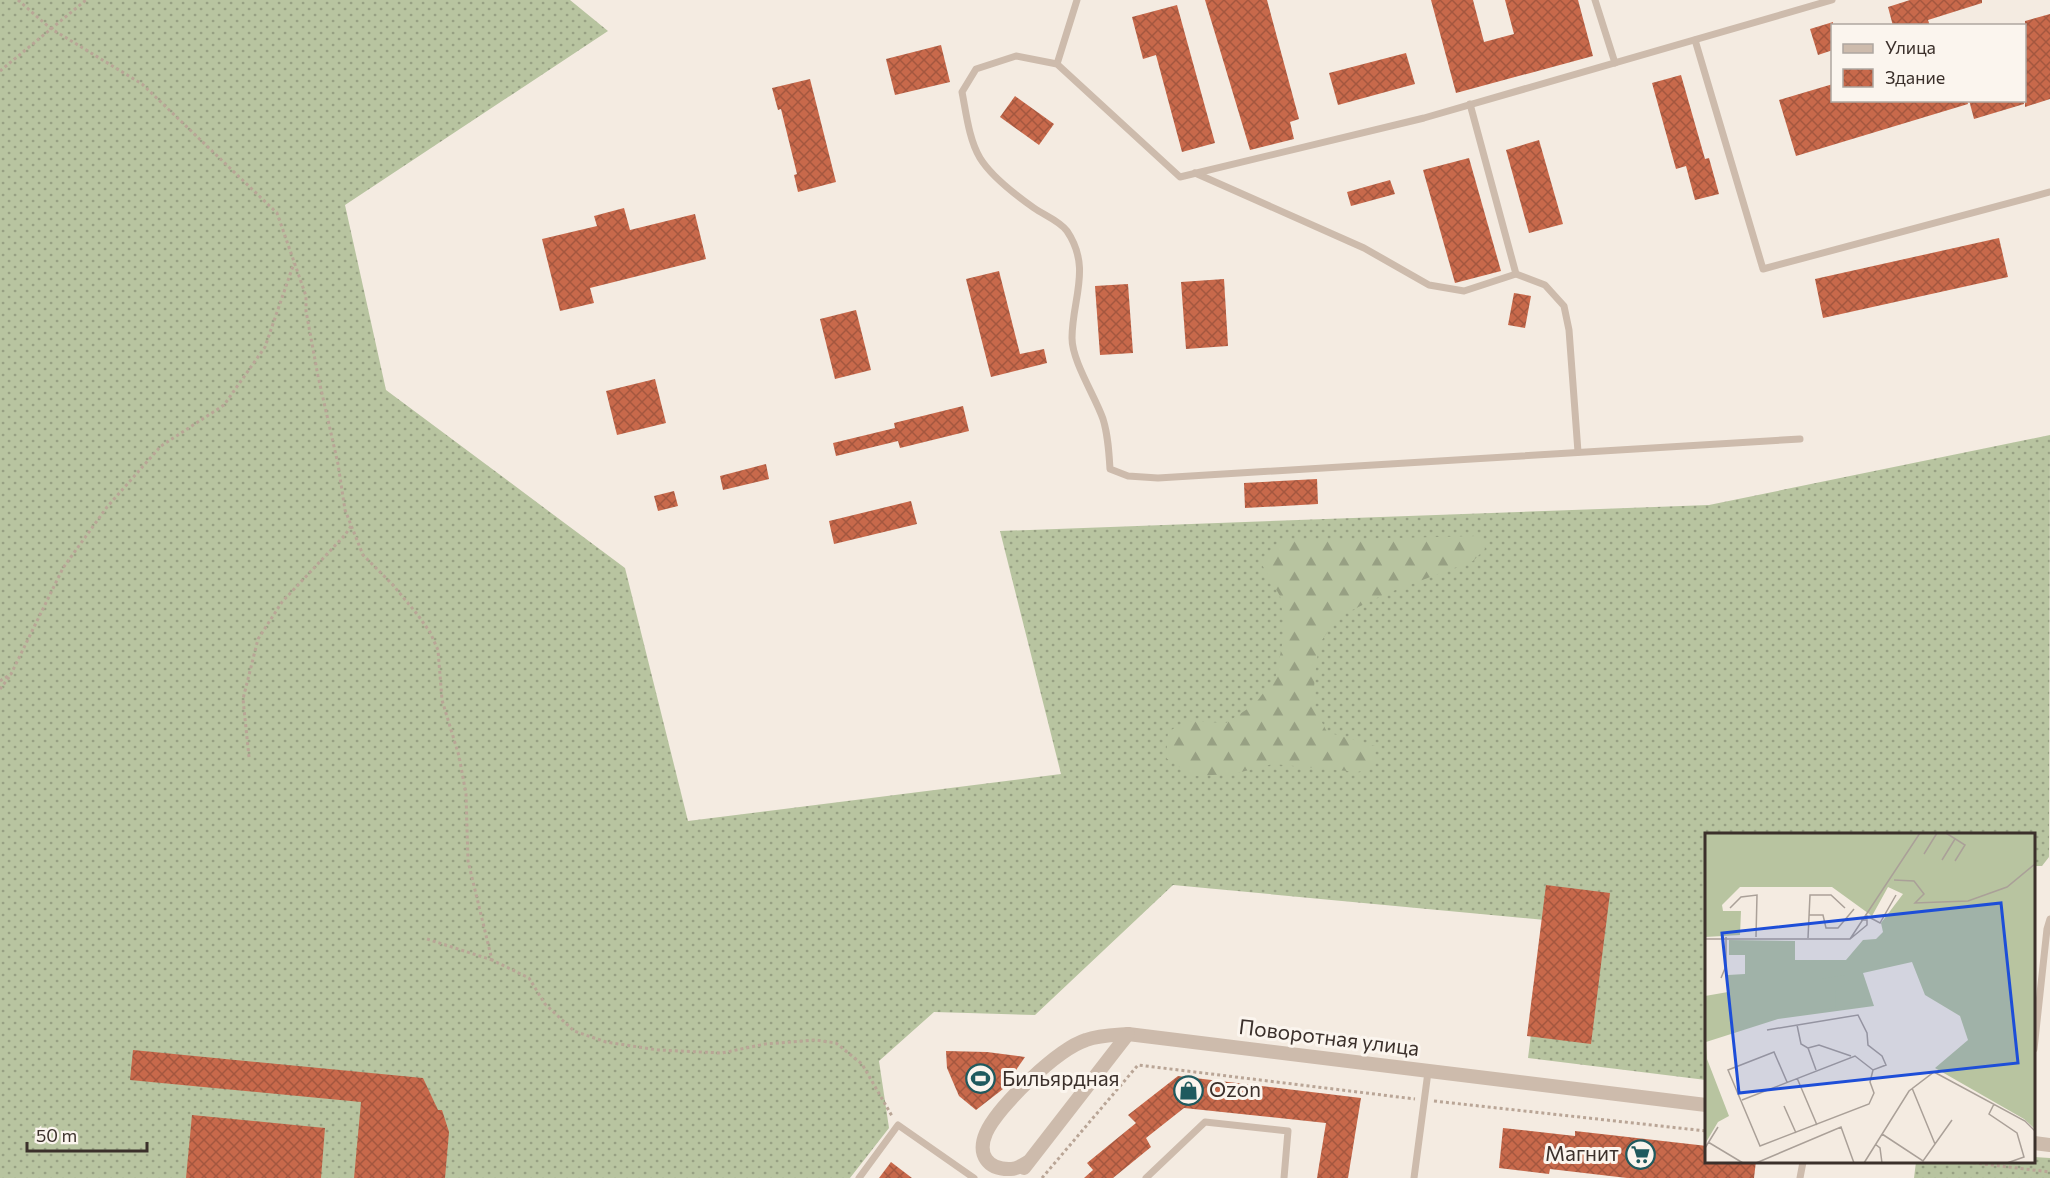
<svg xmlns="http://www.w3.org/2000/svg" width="2050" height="1178" font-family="Commissioner,sans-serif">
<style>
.grass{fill:url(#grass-dots)}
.forest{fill:url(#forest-firs)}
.building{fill:url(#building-cross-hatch)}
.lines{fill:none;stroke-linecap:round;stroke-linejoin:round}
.path{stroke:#b9a596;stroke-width:3;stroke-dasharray:3 3;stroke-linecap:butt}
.lane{stroke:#cdbbac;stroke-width:7}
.street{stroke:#cdbbac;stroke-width:14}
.labels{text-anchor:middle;stroke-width:6;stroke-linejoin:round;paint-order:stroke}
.street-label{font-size:21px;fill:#3b302b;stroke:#fbf5ee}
.poi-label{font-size:21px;fill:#3b302b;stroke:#fbf5ee;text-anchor:start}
.inset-road{fill:none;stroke:#aaa098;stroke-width:1.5}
.view{fill:#1d4ed8;fill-opacity:0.15;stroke:#1d4ed8;stroke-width:3}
.inset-edge{fill:none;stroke:#3b302b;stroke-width:3}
</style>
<defs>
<pattern id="grass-dots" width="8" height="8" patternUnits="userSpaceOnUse" patternTransform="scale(1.5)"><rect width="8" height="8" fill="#b8c4a0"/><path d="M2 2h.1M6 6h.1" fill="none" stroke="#97a083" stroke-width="1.8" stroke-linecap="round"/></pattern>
<pattern id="forest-firs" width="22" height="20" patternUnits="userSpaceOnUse" patternTransform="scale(1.5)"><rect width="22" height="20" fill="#b8c4a0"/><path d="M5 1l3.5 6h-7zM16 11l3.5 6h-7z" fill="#97a083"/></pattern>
<pattern id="building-cross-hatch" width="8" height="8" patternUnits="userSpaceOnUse" patternTransform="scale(1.5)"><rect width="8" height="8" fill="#c8694b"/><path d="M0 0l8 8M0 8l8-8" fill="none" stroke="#a4573f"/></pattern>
</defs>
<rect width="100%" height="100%" fill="#f4ebe1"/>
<g class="grass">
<polygon points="0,0 570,0 608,31 345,205 386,390 625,568 688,821 1061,774 1000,531 1709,505 2050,435 2049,857 2042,866 2034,866 2034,834 1706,834 1706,1080 1528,1058 1545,920 1173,885 1035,1015 934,1012 879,1061 889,1128 850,1178 0,1178"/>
<polygon points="2034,1157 2050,1158 2050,1178 1914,1178 1916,1162 2034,1162"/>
</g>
<polygon class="forest" points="1478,536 1485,549 1473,561 1385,594 1336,618 1319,645 1315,673 1313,705 1327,732 1375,746 1375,766 1358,772 1273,764 1233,774 1193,776 1166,758 1168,732 1186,721 1226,723 1255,704 1276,676 1285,630 1280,596 1261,563 1279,541"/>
<g class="building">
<polygon points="1205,0 1267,0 1299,119 1290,122 1294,139 1250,150"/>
<polygon points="1431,0 1473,0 1484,42 1514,34 1505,0 1578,0 1593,56 1456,93"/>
<polygon points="1910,0 1982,0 1982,3 1928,20 1930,26 1893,26 1888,7"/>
<polygon points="1177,5 1215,143 1182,152 1156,55 1143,59 1132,17"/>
<polygon points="2050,14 2050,99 2025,107 2025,21"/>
<polygon points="1833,22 1833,50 1818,55 1810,29"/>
<polygon points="941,45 950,82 895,95 886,59"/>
<polygon points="1406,53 1415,84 1338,105 1329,73"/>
<polygon points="1681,75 1705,159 1709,158 1719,194 1695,200 1686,166 1676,169 1652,83"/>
<polygon points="810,79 836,182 798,192 794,175 797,174 781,109 778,110 772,88"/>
<polygon points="1833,84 1833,100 1967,100 1968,104 1796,156 1779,100"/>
<polygon points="1015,96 1054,124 1039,145 1000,117"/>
<polygon points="1969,100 2023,100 2024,104 1974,119"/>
<polygon points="1539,140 1563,224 1529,233 1506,150"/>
<polygon points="1469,158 1501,271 1455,283 1423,170"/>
<polygon points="1390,180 1395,194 1351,206 1347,192"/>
<polygon points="624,208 630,230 695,214 706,259 590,288 594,303 560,311 542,239 597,226 594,216"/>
<polygon points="1999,238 2008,277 1823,318 1815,279"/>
<polygon points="999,271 1020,354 1044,349 1047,363 991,377 966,279"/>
<polygon points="1224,279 1228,346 1186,349 1181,282"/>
<polygon points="1128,284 1133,353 1100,355 1095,286"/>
<polygon points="1514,293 1531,296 1525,328 1508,325"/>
<polygon points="856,310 871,370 835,379 820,319"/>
<polygon points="655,379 666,423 617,435 606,391"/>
<polygon points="963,406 969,431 900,448 898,441 836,456 833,443 895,428 894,423"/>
<polygon points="766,464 769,479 723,490 720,476"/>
<polygon points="1317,479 1318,504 1245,508 1244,483"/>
<polygon points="674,491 678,506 658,511 654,496"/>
<polygon points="911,501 917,524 834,544 829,521"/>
<polygon points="1546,885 1610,893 1591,1044 1527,1036"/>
<polygon points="133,1050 423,1078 438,1110 442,1110 449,1132 445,1178 354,1178 361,1102 130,1080"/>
<polygon points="946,1051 987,1052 1025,1057 1003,1089 976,1110 959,1096 947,1068"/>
<polygon points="1178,1076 1361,1098 1348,1178 1317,1178 1326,1123 1184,1108 1146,1138 1151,1147 1113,1178 1084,1178 1093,1170 1087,1163 1136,1123 1128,1115"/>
<polygon points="192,1115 325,1128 321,1178 186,1178"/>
<polygon points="1503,1128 1575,1136 1575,1131 1707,1146 1707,1161 1756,1161 1754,1178 1627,1178 1550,1169 1549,1174 1499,1168"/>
<polygon points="891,1162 912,1178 879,1178"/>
</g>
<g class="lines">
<g class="path">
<polyline points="18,0 50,28 142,84 277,213 306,296 306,311 318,376 338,464 345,510 363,555 393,585 417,614 430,632 438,650 442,700 459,756 466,794 468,861 492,960 529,978 545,1004 574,1031 606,1042 658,1050 722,1053 765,1044 815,1040 836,1043 862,1064 892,1116"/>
<polyline points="0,71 86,0"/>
<polyline points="0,681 11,674 63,568 107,507 161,446 224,405 265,347 294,263"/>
<polyline points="0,689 10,676"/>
<polyline points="249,757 243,699 258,639 282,602 345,535 351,526"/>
<polyline points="427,939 492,960"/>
<polyline points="1434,1101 1706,1131"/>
<polyline points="1967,1162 2050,1172"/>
<polyline points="1042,1178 1138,1065 1415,1099"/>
</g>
<g class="lane">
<polyline points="1595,0 1615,63"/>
<polyline points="1695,40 1763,269 2050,192"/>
<polyline points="1057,64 1077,0"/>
<polyline points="1470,104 1516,274 1545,285 1564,306 1569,330 1578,452"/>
<polyline points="1195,173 1364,248 1429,285 1464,291 1516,274"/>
<path d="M1800 439 1158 478 1128 476 1110 469C1109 452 1108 435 1103 419 1095 396 1072 361 1072 338 1072 299 1092 268 1067 231 1060 221 1044 215 1034 208 1017 196 991 176 980 158 969 140 966 112 962 92L976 69 1016 56 1057 64 1180 177 1424 118 1832 0"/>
<polyline points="2034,1049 2047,929 2050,919"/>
<polyline points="859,1178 898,1125 974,1178"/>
<polyline points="1146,1178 1205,1122 1288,1131 1284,1178"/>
<polyline points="1414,1178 1428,1072"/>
<polyline points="1800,1178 1803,1162"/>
</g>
<g class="street">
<polyline points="2034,1143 2050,1145"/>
<path d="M1028 1162C1023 1165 1017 1169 1011 1169 987 1170 977 1154 986 1133 998 1106 1058 1049 1086 1040 1099 1035 1114 1035 1128 1034L1706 1105"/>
<polyline points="1024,1168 1128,1034"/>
</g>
</g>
<defs>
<symbol id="stadium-ring" viewBox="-11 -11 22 22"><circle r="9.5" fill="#fbf5ee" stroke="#1f5a5e" stroke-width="1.5"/><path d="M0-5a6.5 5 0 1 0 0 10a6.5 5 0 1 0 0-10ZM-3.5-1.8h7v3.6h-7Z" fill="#1f5a5e"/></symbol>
<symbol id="shop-ring" viewBox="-11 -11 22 22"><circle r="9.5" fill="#fbf5ee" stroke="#1f5a5e" stroke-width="1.5"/><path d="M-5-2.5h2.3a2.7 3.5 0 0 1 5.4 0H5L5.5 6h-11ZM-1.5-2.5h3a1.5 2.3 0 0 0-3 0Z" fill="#1f5a5e"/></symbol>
<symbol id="supermarket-ring" viewBox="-11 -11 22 22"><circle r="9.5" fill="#fbf5ee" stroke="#1f5a5e" stroke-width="1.5"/><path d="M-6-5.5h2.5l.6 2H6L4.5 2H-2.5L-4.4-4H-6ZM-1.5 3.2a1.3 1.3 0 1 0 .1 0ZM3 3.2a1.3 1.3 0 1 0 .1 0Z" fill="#1f5a5e"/></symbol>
</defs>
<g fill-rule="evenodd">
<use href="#stadium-ring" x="964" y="1062" width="33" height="33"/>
<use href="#shop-ring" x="1172" y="1074" width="33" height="33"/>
<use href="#supermarket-ring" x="1624" y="1138" width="33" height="33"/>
</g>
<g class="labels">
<g class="street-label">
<text transform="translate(1329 1038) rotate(7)" y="7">Поворотная улица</text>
</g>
<g class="poi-label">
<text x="1002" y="1086">Бильярдная</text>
<text x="1209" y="1097">Ozon</text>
<text x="1619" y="1161" text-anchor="end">Магнит</text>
</g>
</g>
<g transform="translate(1705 833)">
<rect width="330" height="330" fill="#f4ebe1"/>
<path d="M0 0H330V296L319 286 230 235 263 207 255 183 220 162 207 129 158 140 169 173 73 186 1 209 2 226 24 283 13 289 0 311V163L23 159V142L40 141V122H24V107L90 108V127H141L158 107 171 106 178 99 176 90 198 61 183 54 167 83 127 54H35L17 72 18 78H36L35 102 0 104Z" fill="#b8c4a0"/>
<path d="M139 142 144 148 130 157 131 175 104 179 124 162V153L115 146Z" fill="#b8c4a0"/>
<path class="inset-road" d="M241 0 260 12 250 28M219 21 232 0M237 27 250 6M189 47 209 48 219 61 210 70 263 68 302 54 330 31M25 75 36 64 52 62 51 104M104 82H118L121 95H133L149 76M160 82 175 90 191 62M103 105 105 62H126L140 75M0 106H145L162 92V87H156M145 106 215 0M16 145 21 133V104M92 192 96 211 103 215 111 237M103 215 114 212 146 223M92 245 112 292M82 249 69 219 23 237 55 313 164 271 169 260 165 249 168 237M207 255 230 311M37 267 150 223 168 237 181 232 177 223 163 212 162 200 153 182 62 197M289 271 284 281 312 300 319 324 302 330M79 273 91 300M177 301 218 328 247 287M3 309 38 330M170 311 175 315 177 330M0 315 13 294M51 330 136 294 149 330M159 330 204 258 229 239 320 288 330 298"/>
<path class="view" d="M296 70 313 230 34 260 17 100Z"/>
<rect width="330" height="330" class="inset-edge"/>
</g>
<rect x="1831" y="24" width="195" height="78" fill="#fbf5ee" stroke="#aea6a0" stroke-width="1.5"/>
<rect x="1843" y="44" width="30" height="9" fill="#cdbbac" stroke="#aea6a0" stroke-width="1.5"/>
<text x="1885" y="54" font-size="18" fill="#3b302b">Улица</text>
<rect x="1843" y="69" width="30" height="18" fill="url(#building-cross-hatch)" stroke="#aea6a0" stroke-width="1.5"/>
<text x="1885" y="84" font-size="18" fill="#3b302b">Здание</text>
<path d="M27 1142v9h120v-9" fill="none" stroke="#3b302b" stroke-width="3"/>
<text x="36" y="1142" font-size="18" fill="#3b302b" stroke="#fbf5ee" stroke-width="4.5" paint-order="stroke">50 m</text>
</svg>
